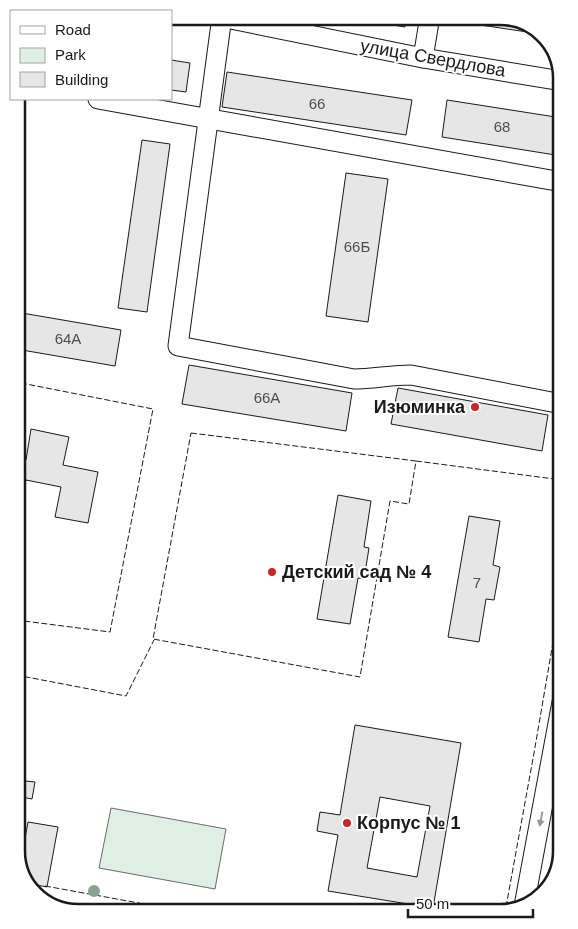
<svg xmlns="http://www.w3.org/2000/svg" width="578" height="929" font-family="Helvetica,sans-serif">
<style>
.green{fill:#e0efe3;stroke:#6a6a6a}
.building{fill:#e6e6e6;stroke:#1a1a1a;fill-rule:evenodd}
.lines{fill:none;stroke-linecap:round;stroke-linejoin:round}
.minor-casing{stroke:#1a1a1a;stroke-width:21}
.minor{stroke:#fff;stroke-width:19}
.fence{stroke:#1a1a1a;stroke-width:1;stroke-dasharray:6 2.5;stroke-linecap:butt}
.tree{fill:#8aa48f}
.oneway{fill:#989898}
.poi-dot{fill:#c62828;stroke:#fff;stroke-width:2}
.labels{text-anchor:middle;stroke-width:4;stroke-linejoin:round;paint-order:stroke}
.number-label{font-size:15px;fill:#4d4d4d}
.street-label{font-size:18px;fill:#1a1a1a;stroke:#fff}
.poi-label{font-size:18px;font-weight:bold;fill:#1a1a1a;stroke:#fff;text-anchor:start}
.rim{fill:none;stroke:#1a1a1a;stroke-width:2.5}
</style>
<rect width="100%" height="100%" fill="#fff"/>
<polygon class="green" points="111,808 226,829 215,889 99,868"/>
<g class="building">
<polygon points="339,16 407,16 405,27"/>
<polygon points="461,16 505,16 535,27 541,34 460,22"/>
<polygon points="171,60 190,63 186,92 171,90"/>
<polygon points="227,72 412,100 406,135 222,107"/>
<polygon points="447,100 562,118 562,156 442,137"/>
<polygon points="142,140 170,144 147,312 118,308"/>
<polygon points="346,173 388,179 368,322 326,316"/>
<polygon points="16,312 121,330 115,366 16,349"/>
<polygon points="189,365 352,393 346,431 182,404"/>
<polygon points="398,388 548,415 542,451 391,424"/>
<polygon points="31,429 69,437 63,465 98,472 88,523 55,517 61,487 26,480 20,510 16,509 16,458 26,460"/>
<polygon points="338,495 371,501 364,547 369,548 364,579 358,578 350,624 317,619"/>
<polygon points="469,516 500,521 493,565 500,567 494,600 486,599 479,642 448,637"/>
<path d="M355 725 461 743 433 908 328 891 338 835 317 831 320 812 340 815ZM380 797 430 806 417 877 367 868Z"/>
<polygon points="16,780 35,782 32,799 16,796"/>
<polygon points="28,822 58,827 47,887 26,883 23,879 20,866"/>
</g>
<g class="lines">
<defs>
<g id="minor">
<polyline points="216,16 423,58 562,81"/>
<path d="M222 16 178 346 354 379C373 379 391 375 411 375L562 404"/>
<polyline points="423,58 430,16"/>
<polyline points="98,99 562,182"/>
<polyline points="524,906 562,702"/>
</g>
</defs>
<use href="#minor" class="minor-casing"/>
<use href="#minor" class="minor"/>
<g class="fence">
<polygon points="191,433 416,461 409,504 390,501 360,677 153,639"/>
<polyline points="416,461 562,480"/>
<polyline points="16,620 110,632 153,409 16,382"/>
<polyline points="16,675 126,696 154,640"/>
<polyline points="45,886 183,911"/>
<polyline points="506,907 534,753 562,590"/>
</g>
</g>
<circle class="tree" cx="94" cy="891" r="6"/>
<defs><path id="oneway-solid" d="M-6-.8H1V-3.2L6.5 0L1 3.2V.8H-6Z" transform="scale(1.25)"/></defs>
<use class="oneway" href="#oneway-solid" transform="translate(541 819) rotate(101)"/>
<g class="poi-dot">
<circle cx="475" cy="407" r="5"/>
<circle cx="272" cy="572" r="5"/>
<circle cx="347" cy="823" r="5"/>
</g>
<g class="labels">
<g class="number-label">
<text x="317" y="109">66</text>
<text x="502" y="132">68</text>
<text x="357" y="252">66Б</text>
<text x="68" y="344">64А</text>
<text x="267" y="403">66А</text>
<text x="477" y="588">7</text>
</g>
<g class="street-label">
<text transform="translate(433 58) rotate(10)" y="6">улица Свердлова</text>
</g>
<g class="poi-label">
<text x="465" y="413" text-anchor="end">Изюминка</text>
<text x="282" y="578">Детский сад № 4</text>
<text x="357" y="829">Корпус № 1</text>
</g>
</g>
<path d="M0 0H578V929H0ZM78 25H500A53 53 0 0 1 553 78V851A53 53 0 0 1 500 904H78A53 53 0 0 1 25 851V78A53 53 0 0 1 78 25Z" fill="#fff" fill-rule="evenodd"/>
<path class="rim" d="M78 25H500A53 53 0 0 1 553 78V851A53 53 0 0 1 500 904H78A53 53 0 0 1 25 851V78A53 53 0 0 1 78 25Z"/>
<rect x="10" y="10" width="162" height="90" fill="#ffffff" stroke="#a3a3a3"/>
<rect x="20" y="26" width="25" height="8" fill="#ffffff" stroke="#a3a3a3"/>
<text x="55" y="35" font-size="15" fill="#1a1a1a">Road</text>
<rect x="20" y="48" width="25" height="15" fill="#e0efe3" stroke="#a3a3a3"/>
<text x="55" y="60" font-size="15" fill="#1a1a1a">Park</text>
<rect x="20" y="72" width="25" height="15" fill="#e6e6e6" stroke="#a3a3a3"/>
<text x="55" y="85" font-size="15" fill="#1a1a1a">Building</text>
<path d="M408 909v8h125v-8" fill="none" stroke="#1a1a1a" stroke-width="2.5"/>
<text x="416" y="909" font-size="15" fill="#1a1a1a" stroke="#ffffff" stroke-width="4" paint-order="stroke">50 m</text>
</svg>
